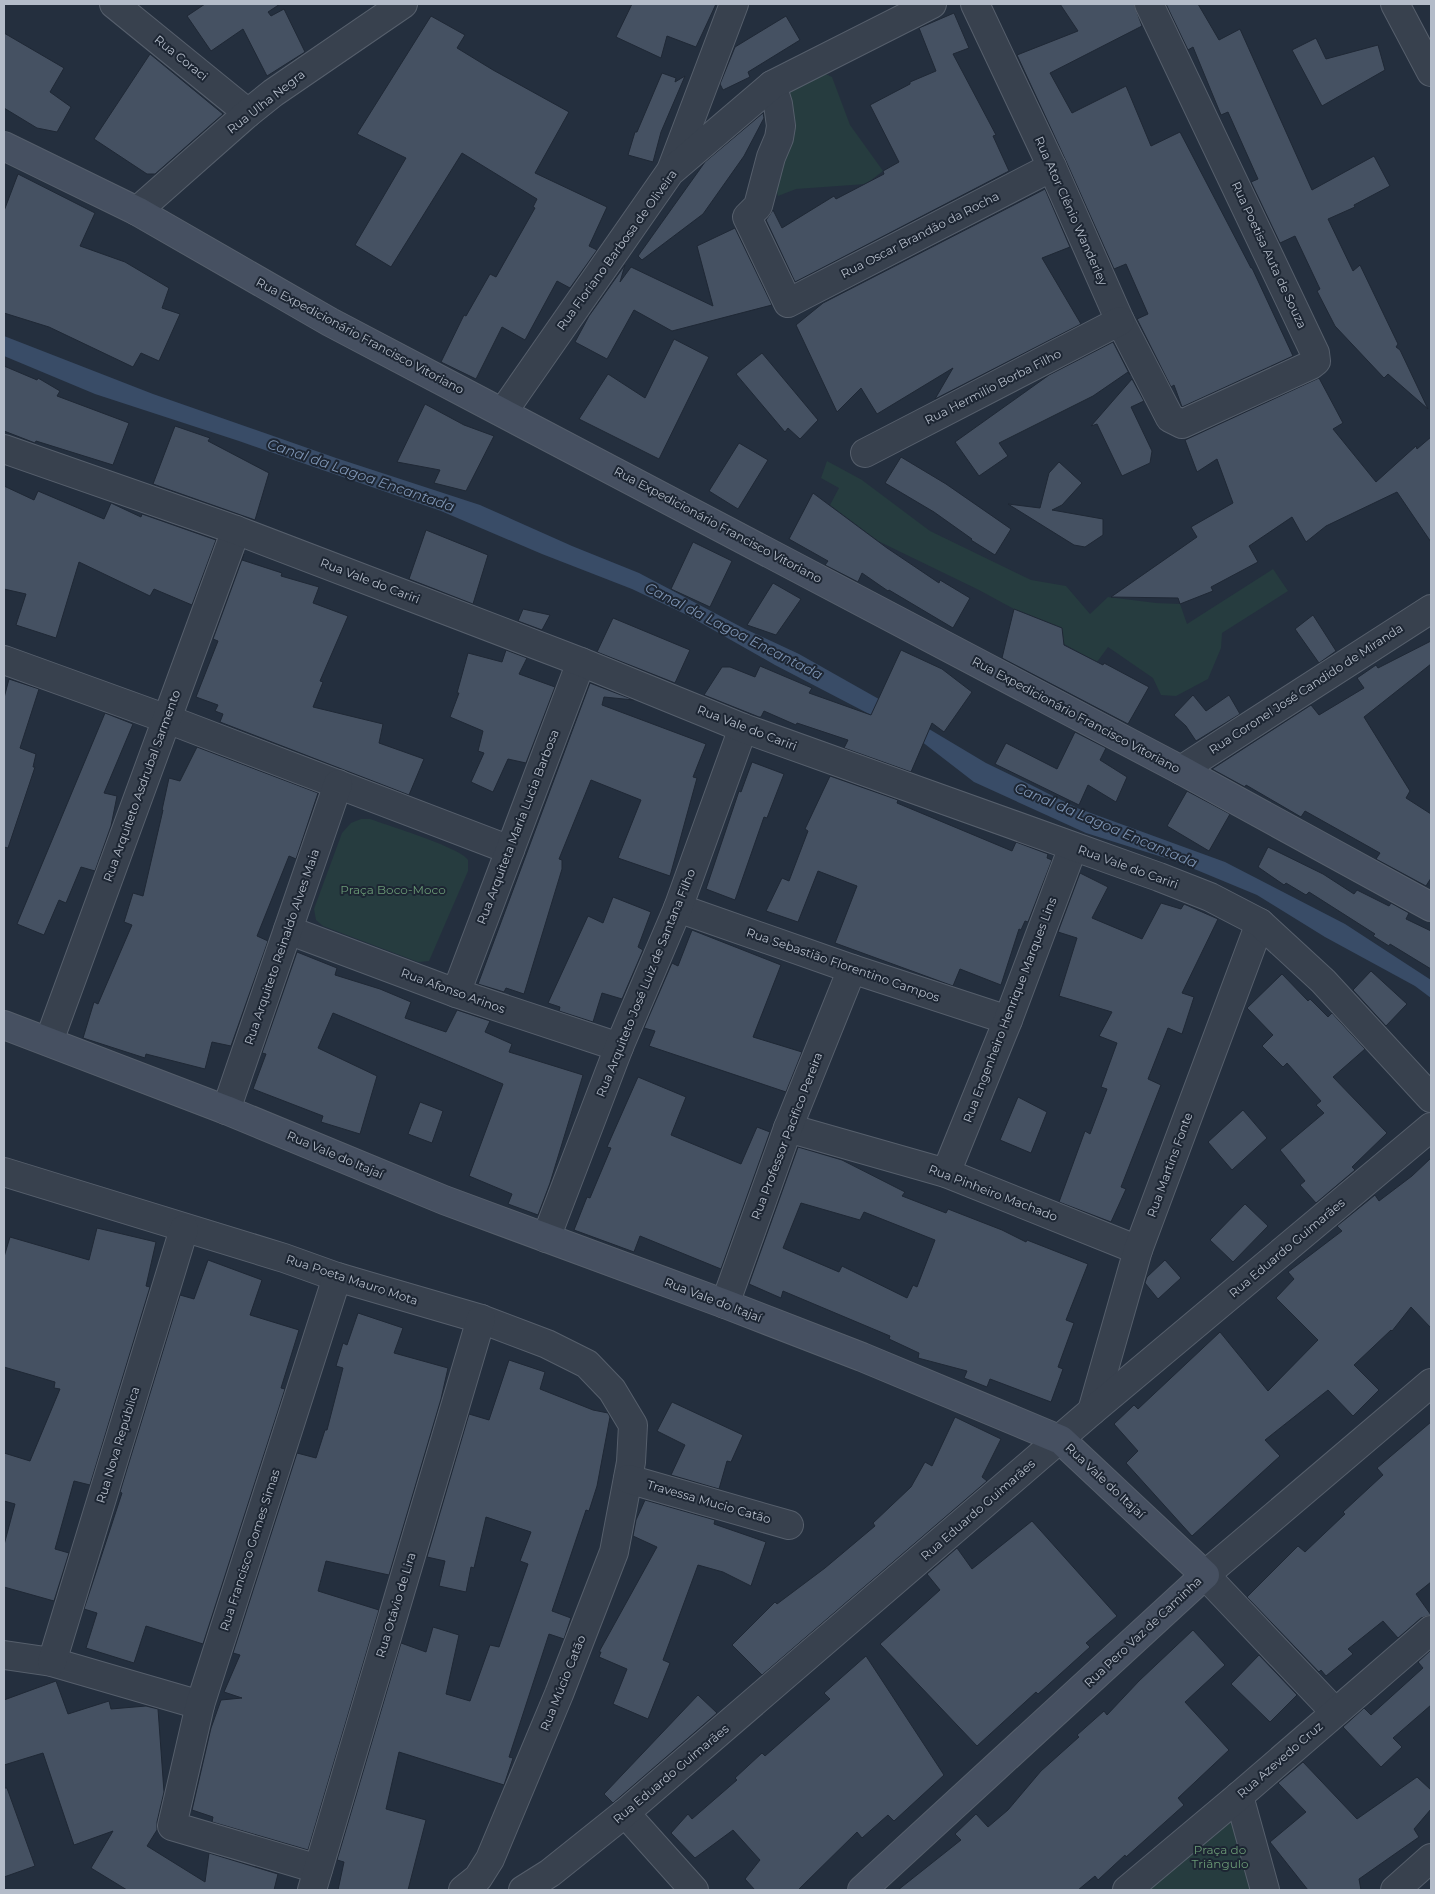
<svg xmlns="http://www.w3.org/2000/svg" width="1435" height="1894" font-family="Montserrat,sans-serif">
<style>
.green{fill:#263c3f}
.water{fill:#394c67}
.building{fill:#455162;stroke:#1f2835;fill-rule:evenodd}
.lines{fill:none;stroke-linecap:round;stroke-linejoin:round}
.minor-casing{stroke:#565f6c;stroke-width:30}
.tertiary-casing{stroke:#565f6c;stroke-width:30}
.secondary-casing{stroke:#565f6c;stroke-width:30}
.minor{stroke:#38414e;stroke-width:28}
.tertiary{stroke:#38414e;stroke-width:28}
.secondary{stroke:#465061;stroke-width:28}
.labels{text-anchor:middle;stroke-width:4;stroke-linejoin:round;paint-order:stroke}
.street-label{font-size:12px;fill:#b4bcc9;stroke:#1d2633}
.park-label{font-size:12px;fill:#6b9a76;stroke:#1d2633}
.water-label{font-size:14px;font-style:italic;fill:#7c92b1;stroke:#1d2633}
</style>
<rect width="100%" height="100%" fill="#242f3e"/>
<g class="green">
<polygon points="817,70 832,77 850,125 883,171 866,184 796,189 778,196 775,183 782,89"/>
<polygon points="827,461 862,480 930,531 1031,580 1066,586 1090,614 1108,597 1156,603 1180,604 1187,624 1273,569 1288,591 1222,633 1221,648 1208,679 1176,696 1161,695 1153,678 1108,647 1097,662 1064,644 1062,628 1014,609 979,590 878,541 830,505 839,488 821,478"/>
<path d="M361 819H370C386 825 462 848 468 860V871L429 961 418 962 323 926 316 920 314 909 342 833 351 823Z"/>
<polygon points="1239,1796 1265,1890 1127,1890"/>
</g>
<polygon class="water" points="4,336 153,394 336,458 480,505 572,546 639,573 745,629 799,654 877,698 986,763 1017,778 1077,808 1225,862 1345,924 1431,980 1431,998 1415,986 1325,937 1257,895 1175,861 1086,833 974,782 921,741 775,665 687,615 632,589 542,554 441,511 239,441 95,394 4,356"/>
<g class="building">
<polygon points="205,4 280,4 268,12 271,16 284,9 305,52 267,76 243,29 211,51 187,16"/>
<polygon points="632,4 716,4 696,47 667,36 661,58 616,37"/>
<polygon points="1060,4 1134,4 1142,26 1050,73 1072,113 1126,86 1151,146 1180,132 1251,268 1252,268 1293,356 1182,407 1174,385 1171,387 1137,319 1148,314 1126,264 1114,269 1066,161 1017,55 1078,31"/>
<polygon points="1166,4 1198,4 1219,40 1240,29 1312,190 1374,156 1390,186 1354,205 1355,207 1328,219 1353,271 1360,265 1398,344 1396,347 1400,350 1428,409 1388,374 1384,378 1335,326 1317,291 1320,289 1295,236 1280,243 1251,182 1258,179 1228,112 1221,115 1193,47 1188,50"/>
<polygon points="954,13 969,48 953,54 996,135 993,136 1009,171 795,282 766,220 773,210 782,228 834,196 836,199 884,174 883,171 899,162 870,105 910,84 910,82 936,71 919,28"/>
<polygon points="431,16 465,35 457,48 493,70 569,112 535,173 607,207 589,246 597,250 570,288 557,281 525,340 502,327 476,379 441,362 464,315 466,316 490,274 496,277 535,208 533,207 537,199 462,153 391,267 355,245 406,158 357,134"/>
<polygon points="786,16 800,40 748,72 750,77 723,90 720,84 735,47"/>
<polygon points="4,33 64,68 50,92 71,107 57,132 37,128 4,108"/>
<polygon points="1316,38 1326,59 1378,45 1385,70 1322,106 1292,50"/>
<polygon points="150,54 223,114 155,174 147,174 94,139"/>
<polygon points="662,73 676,78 675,82 685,76 661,132 653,162 628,155 635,132 637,132"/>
<polygon points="763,113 764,118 744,156 703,214 642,260 638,256 705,162"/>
<polygon points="18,174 95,213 80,246 125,262 169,288 162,308 180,314 159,361 141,353 133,367 49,327 4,313 4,211"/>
<polygon points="1045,189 1070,247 1042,258 1081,324 935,399 953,368 877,414 861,388 837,412 796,325 823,303"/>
<polygon points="735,228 772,305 672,331 634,310 607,359 575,342 589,316 625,265 620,282 631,267 713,306 697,246"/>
<polygon points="674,339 709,357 659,459 579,419 608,374 645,398"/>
<polygon points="1113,342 1130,375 1128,372 1093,396 999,443 1008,456 979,476 955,442 1049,375"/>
<polygon points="762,353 818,420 800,439 788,428 785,432 736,374"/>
<polygon points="4,366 37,380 38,378 60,391 57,396 129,423 113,465 36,441 35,443 4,431"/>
<polygon points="1319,378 1343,423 1333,429 1376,482 1416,446 1417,449 1431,437 1431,542 1397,492 1326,526 1306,542 1292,517 1249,546 1258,562 1211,587 1213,591 1180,604 1178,598 1111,597 1197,537 1191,527 1233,503 1217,459 1197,472 1185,440"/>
<polygon points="1132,379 1144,401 1131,407 1152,451 1150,463 1122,476 1097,424 1091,426"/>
<polygon points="425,404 464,425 494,436 466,491 434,483 440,470 397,462"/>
<polygon points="175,426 210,438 208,441 269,473 255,520 153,484"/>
<polygon points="739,443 768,460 738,509 709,491"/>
<polygon points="901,457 946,484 1011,529 995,555 971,540 972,539 934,512 885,483"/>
<polygon points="1059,462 1082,483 1062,505 1052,510 1103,519 1103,535 1085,547 1074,545 1008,504 1040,508 1049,473"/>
<polygon points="4,486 34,500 38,491 104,519 111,503 141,517 142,514 216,540 192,605 154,589 150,596 79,562 56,638 16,625 26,594 4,589"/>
<polygon points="813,493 887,548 939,583 940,580 970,598 953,628 889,590 888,591 862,573 858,582 825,565 828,561 789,539"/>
<polygon points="426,530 488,555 473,604 409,579"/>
<polygon points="693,542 732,561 710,607 671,589"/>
<polygon points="244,554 242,560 282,573 281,576 319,587 313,603 348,616 320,681 323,682 313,707 383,724 379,743 424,759 409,795 220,722 223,714 215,711 218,705 196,697 218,641 213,639"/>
<polygon points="773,583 801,599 776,635 747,625"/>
<polygon points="523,609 550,615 542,630 518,621"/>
<polygon points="1014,609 1062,628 1064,645 1103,665 1104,663 1149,687 1128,724 1002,658"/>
<polygon points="1313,615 1336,651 1319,663 1295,629"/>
<polygon points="613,618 690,650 675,683 597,652"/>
<polygon points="1431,641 1431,664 1364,717 1410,791 1406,798 1431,814 1431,878 1426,886 1376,859 1380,853 1305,811 1301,817 1246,785 1245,787 1212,769 1311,705 1319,715 1364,688 1357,678 1376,665 1378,668"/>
<polygon points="506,650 527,658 519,674 555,687 526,763 508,759 493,792 471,782 484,753 478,751 483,731 450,717 459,693 457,693 468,653 502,662"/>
<polygon points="901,650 942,669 972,692 944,732 932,723 911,772 844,748 848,740 797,723 796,725 764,711 761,717 759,717 704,695 722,667 730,667 755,677 760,666 812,688 809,693 871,715"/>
<polygon points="9,679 39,689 20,748 36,754 33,767 35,767 8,848 4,847 4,698"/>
<polygon points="590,683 634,700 604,697 602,705 706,744 693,777 697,778 670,876 618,858 641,800 591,780 559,859 562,860 562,869 524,994 506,988 504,992 478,984"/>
<polygon points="1193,695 1206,711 1229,695 1240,714 1196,741 1186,726 1174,715"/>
<polygon points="105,713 133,724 104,793 117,796 111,826 95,871 81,867 66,903 59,900 44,935 17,924"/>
<polygon points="1075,732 1106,748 1100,760 1127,777 1116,802 1088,785 1079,805 995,764 1006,743 1057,769"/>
<polygon points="197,747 318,793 296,859 289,856 257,936 268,941 231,1046 212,1042 205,1069 146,1054 145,1058 83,1038 94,1002 98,1004 132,925 124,922 133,893 143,896 163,810 162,810 169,778 180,781"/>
<polygon points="752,762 784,774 767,818 764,817 735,900 706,889 739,791 741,792"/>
<polygon points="830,776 898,800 897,803 1012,851 1016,842 1048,854 1047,858 1052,860 1028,922 1025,921 1021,930 1019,929 1001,985 960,969 953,986 835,943 857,886 818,871 798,922 766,911 782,878 789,881 808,831 805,829"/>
<polygon points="1187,791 1230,814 1209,851 1167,826"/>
<polygon points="1268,847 1323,874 1354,894 1357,890 1389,906 1391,903 1409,913 1406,919 1431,931 1431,969 1390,944 1389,946 1373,936 1375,934 1309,892 1306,895 1286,883 1284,885 1258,867"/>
<polygon points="1080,873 1108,887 1092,918 1142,939 1161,903 1181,909 1184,904 1218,919 1182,993 1194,997 1182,1034 1168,1028 1148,1079 1161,1085 1121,1187 1126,1189 1111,1222 1059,1202 1085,1131 1090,1134 1107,1089 1101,1087 1117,1043 1099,1036 1112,1012 1059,996 1077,938 1058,932"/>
<polygon points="613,897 651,912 638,947 643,950 622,999 602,993 593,1022 559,1011 560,1007 548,1003 588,916 603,923"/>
<polygon points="692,930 781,965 753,1037 802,1052 786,1092 649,1046 655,1031 644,1028 672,963 678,966"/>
<polygon points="297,952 337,968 335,975 380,989 411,1002 405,1018 446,1032 457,1010 490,1021 485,1032 512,1044 509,1052 583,1075 550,1183 538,1215 508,1204 512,1194 469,1176 503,1084 333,1013 318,1048 377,1076 360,1134 321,1122 323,1116 253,1089 266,1054 262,1053"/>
<polygon points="1371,971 1407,1004 1386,1026 1353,990"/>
<polygon points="1282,974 1308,1001 1310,999 1328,1017 1332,1013 1365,1049 1333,1077 1387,1133 1352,1167 1355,1170 1316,1203 1300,1185 1305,1181 1280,1150 1324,1113 1316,1105 1321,1101 1287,1063 1283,1067 1262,1046 1273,1035 1247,1008"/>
<polygon points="638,1077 686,1097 671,1135 741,1164 757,1127 770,1132 721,1269 640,1236 634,1252 574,1230 587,1197 590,1198 611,1148 607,1147"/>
<polygon points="1018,1097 1047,1112 1031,1153 1000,1140"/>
<polygon points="420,1102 443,1111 432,1143 408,1134"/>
<polygon points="1243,1110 1267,1138 1232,1170 1208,1142"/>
<path d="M798 1147 842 1160 905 1192 902 1196 946 1213 948 1209 1002 1230 1026 1242 1027 1240 1088 1264 1066 1320 1074 1323 1058 1367 1063 1369 1051 1402 990 1379 987 1387 964 1378 967 1371 918 1358 919 1353 889 1339 890 1336 783 1291 781 1298 749 1284ZM801 1203 860 1220 864 1212 935 1240 917 1287 913 1285 907 1298 842 1266 839 1272 783 1248Z"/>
<polygon points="1431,1158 1431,1328 1411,1307 1392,1331 1391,1330 1354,1365 1379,1390 1353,1416 1328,1390 1265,1440 1280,1456 1192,1536 1126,1463 1138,1451 1114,1424 1134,1405 1138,1409 1220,1332 1268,1391 1318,1340 1276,1298 1294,1279 1288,1272 1342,1231 1337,1226 1375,1195 1379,1201 1412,1176"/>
<polygon points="1245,1204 1268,1226 1233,1262 1210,1240"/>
<polygon points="97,1228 156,1242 146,1286 150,1287 90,1485 74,1481 55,1549 69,1553 54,1601 4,1587 4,1545 15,1504 4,1501 4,1453 30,1461 60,1389 54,1388 55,1382 4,1367 4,1257 10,1237 89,1260"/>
<polygon points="208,1260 262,1280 250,1315 299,1330 281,1388 285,1389 203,1644 146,1626 134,1663 86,1648 97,1613 84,1609 122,1493 120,1492 180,1295 194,1299"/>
<polygon points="1165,1260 1181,1278 1158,1299 1145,1283 1147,1277"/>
<polygon points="358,1313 403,1328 394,1353 448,1368 441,1399 389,1575 326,1561 318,1591 379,1610 308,1850 212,1822 213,1817 192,1810 211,1728 221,1700 242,1698 224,1692 240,1655 233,1653 297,1453 316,1458 325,1430 327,1430 343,1368 336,1366 343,1343 347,1345"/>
<polygon points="509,1360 545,1372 540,1389 593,1410 608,1413 610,1417 597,1486 589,1511 586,1510 552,1611 571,1618 564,1639 549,1634 509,1757 513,1758 504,1785 399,1752 386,1809 426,1820 408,1890 338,1890 344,1862 337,1860 401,1643 426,1652 433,1627 459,1635 446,1694 470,1701 490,1645 499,1647 528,1564 520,1561 531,1532 486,1517 474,1568 471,1567 466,1592 439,1586 445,1561 427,1557 469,1414 489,1420"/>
<polygon points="672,1402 743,1435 731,1462 727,1461 719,1489 671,1475 685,1445 657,1431"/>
<polygon points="955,1417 1001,1439 982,1477 987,1481 762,1675 732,1645 775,1602 777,1604 825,1568 875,1526 873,1523 911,1487 925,1462 932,1466"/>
<polygon points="1431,1422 1431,1582 1416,1594 1431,1615 1421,1618 1398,1638 1383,1621 1348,1649 1353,1654 1326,1676 1321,1670 1319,1672 1247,1597 1298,1546 1305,1552 1345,1514 1343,1512 1383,1475 1377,1468"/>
<polygon points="645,1500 715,1520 714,1524 766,1542 751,1586 723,1572 698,1565 663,1660 670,1663 648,1719 613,1704 627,1669 599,1657 601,1652 599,1652 657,1547 633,1536 636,1520"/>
<polygon points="1032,1521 1117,1616 1086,1643 1090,1647 1038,1694 1036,1692 977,1746 880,1644 940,1590 927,1574 957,1548 972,1569"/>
<polygon points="1193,1630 1225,1665 1185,1702 1229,1750 1178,1798 1184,1805 1126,1857 1125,1855 1098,1880 1095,1876 1078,1890 898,1890 961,1840 955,1834 976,1814 988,1827 1008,1810 1041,1771 1079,1737 1077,1735 1104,1711 1107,1715 1139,1681"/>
<polygon points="1431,1650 1431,1705 1393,1738 1402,1747 1381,1767 1343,1727 1364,1708 1371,1715 1423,1668 1418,1662"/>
<polygon points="1259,1655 1297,1695 1270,1722 1231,1684"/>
<polygon points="866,1656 944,1775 894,1821 888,1815 862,1838 857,1832 798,1890 755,1890 745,1879 760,1860 733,1830 695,1858 671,1833 688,1814 692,1819 737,1780 735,1778 762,1753 765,1756 830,1699 824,1693"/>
<polygon points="56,1681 68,1714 109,1701 111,1709 146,1706 158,1709 164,1792 157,1822 157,1830 147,1846 205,1882 209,1853 278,1874 274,1890 127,1890 91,1868 113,1831 74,1845 43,1753 4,1765 4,1700"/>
<polygon points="698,1695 717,1713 613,1803 604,1794"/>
<polygon points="1303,1762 1357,1819 1417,1777 1431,1790 1431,1809 1414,1829 1419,1837 1359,1879 1361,1890 1308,1890 1270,1842 1306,1812 1278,1783"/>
<polygon points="4,1788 7,1788 35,1866 4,1877"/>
</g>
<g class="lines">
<defs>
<g id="minor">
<polyline points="114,4 248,113"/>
<polyline points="975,4 1052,167 1120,321 1170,418 1182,424 1311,365 1316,361 1315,353 1149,4"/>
<polyline points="1395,4 1431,72"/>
<polyline points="772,85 778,104 781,126 779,138 771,157 758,206 747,217 788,303 1052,167"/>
<polyline points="672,168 734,4"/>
<polyline points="137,211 248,113 273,93 403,4"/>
<polyline points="503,412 670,172 772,85 932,4"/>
<polyline points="865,453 1120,321"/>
<polyline points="4,660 167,719 510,850"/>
<polyline points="1181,770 1431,609"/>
<polyline points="678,908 852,969 1008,1020"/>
<polyline points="288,930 456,993 619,1047"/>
<polyline points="456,993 581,662"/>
<polyline points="49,1041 236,530"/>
<polyline points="226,1110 338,784"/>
<polyline points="788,1128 946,1173 1138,1250"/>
<polyline points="4,1172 284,1258 337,1277 481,1319 547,1344 587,1364 612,1390 633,1425 631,1462 614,1552 559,1694 490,1859 478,1878 463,1890"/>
<polyline points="946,1173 1008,1020 1073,847"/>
<polyline points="546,1238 619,1047 678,908 743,728"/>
<polyline points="725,1304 788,1128 852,969"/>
<polyline points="1092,1411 1138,1250 1260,923"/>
<polyline points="628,1479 789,1525"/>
<polyline points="1205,1575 1335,1712"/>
<polyline points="4,1655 52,1662 200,1705"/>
<polyline points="52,1662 184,1229"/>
<polyline points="1239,1796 1265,1890"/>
<polyline points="625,1813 694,1890"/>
<polyline points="318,1869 172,1826 200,1705 337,1277"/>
<polyline points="312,1890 481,1319"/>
<polyline points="523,1890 550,1873 625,1813 1092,1411 1431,1127"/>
<polyline points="1127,1890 1239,1796 1431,1630"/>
<polyline points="1395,1890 1431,1858"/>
</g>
<g id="tertiary">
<polyline points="4,449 236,530 581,662 743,728 1159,877 1210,897 1260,923 1323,981 1431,1098"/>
<polyline points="1205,1575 1431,1383"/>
</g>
<g id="secondary">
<polyline points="4,146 137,211 330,322 1181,770 1431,907"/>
<polyline points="4,1025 226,1110 444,1200 725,1304 862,1357 1061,1440 1205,1575 862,1890"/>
</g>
</defs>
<use href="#minor" class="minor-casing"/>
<use href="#tertiary" class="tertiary-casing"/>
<use href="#secondary" class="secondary-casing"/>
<use href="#minor" class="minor"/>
<use href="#tertiary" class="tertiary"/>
<use href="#secondary" class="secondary"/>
</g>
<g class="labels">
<g class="street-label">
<text transform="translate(181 58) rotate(39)" y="4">Rua Coraci</text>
<text transform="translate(266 102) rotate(-38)" y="4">Rua Ulha Negra</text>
<text transform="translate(1071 211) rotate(66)" y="4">Rua Ator Clênio Wanderley</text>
<text transform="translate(920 235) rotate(-27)" y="4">Rua Oscar Brandão da Rocha</text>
<text transform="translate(617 250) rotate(-54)" y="4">Rua Floriano Barbosa de Oliveira</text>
<text transform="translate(1269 255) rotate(65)" y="4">Rua Poetisa Auta de Souza</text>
<text transform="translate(360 336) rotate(28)" y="4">Rua Expedicionário Francisco Vitoriano</text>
<text transform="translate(993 387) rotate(-27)" y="4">Rua Hermilio Borba Filho</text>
<text transform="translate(718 525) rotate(28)" y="4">Rua Expedicionário Francisco Vitoriano</text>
<text transform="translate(370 581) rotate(21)" y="4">Rua Vale do Cariri</text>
<text transform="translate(1306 689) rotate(-33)" y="4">Rua Coronel José Candido de Miranda</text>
<text transform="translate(1076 715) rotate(28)" y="4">Rua Expedicionário Francisco Vitoriano</text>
<text transform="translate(747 728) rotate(21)" y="4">Rua Vale do Cariri</text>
<text transform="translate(142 786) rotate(-70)" y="4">Rua Arquiteto Asdrubal Sarmento</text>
<text transform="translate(518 827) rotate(-69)" y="4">Rua Arquiteta Maria Lucia Barbosa</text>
<text transform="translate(1128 867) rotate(20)" y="4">Rua Vale do Cariri</text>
<text transform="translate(282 947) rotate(-71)" y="4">Rua Arquiteto Reinaldo Alves Maia</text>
<text transform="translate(843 965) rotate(19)" y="4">Rua Sebastião Florentino Campos</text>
<text transform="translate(646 983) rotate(-68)" y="4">Rua Arquiteto José Luiz de Santana Filho</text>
<text transform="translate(453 991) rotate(20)" y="4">Rua Afonso Arinos</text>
<text transform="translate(1010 1010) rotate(-69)" y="4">Rua Engenheiro Henrique Marques Lins</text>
<text transform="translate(787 1136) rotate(-69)" y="4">Rua Professor Pacifico Pereira</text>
<text transform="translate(335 1155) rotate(23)" y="4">Rua Vale do Itajaí</text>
<text transform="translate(1170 1165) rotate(-70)" y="4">Rua Martins Fonte</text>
<text transform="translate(993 1193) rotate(21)" y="4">Rua Pinheiro Machado</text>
<text transform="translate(1287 1248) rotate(-40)" y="4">Rua Eduardo Guimarães</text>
<text transform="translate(352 1280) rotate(18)" y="4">Rua Poeta Mauro Mota</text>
<text transform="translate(713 1300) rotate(21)" y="4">Rua Vale do Itajaí</text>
<text transform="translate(118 1445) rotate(-73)" y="4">Rua Nova República</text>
<text transform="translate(1105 1481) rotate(43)" y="4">Rua Vale do Itajaí</text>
<text transform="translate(709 1502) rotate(16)" y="4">Travessa Mucio Catão</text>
<text transform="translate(978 1510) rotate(-41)" y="4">Rua Eduardo Guimarães</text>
<text transform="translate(250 1550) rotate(-72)" y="4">Rua Francisco Gomes Simas</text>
<text transform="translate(396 1605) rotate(-73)" y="4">Rua Otávio de Lira</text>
<text transform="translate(1143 1632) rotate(-43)" y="4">Rua Pero Vaz de Caminha</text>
<text transform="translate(563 1683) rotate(-68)" y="4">Rua Múcio Catão</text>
<text transform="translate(1280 1760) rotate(-41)" y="4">Rua Azevedo Cruz</text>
<text transform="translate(671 1774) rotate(-40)" y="4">Rua Eduardo Guimarães</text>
</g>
<g class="park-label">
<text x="393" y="894">Praça Boco-Moco</text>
<text x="1220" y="1854">Praça do<tspan x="1220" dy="14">Triângulo</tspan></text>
</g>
<g class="water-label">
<text transform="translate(361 475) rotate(19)" y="5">Canal da Lagoa Encantada</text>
<text transform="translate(734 631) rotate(27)" y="5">Canal da Lagoa Encantada</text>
<text transform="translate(1106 825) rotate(23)" y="5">Canal da Lagoa Encantada</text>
</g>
</g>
<rect width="1435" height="1894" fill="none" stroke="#b4bcc9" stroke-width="10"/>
</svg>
